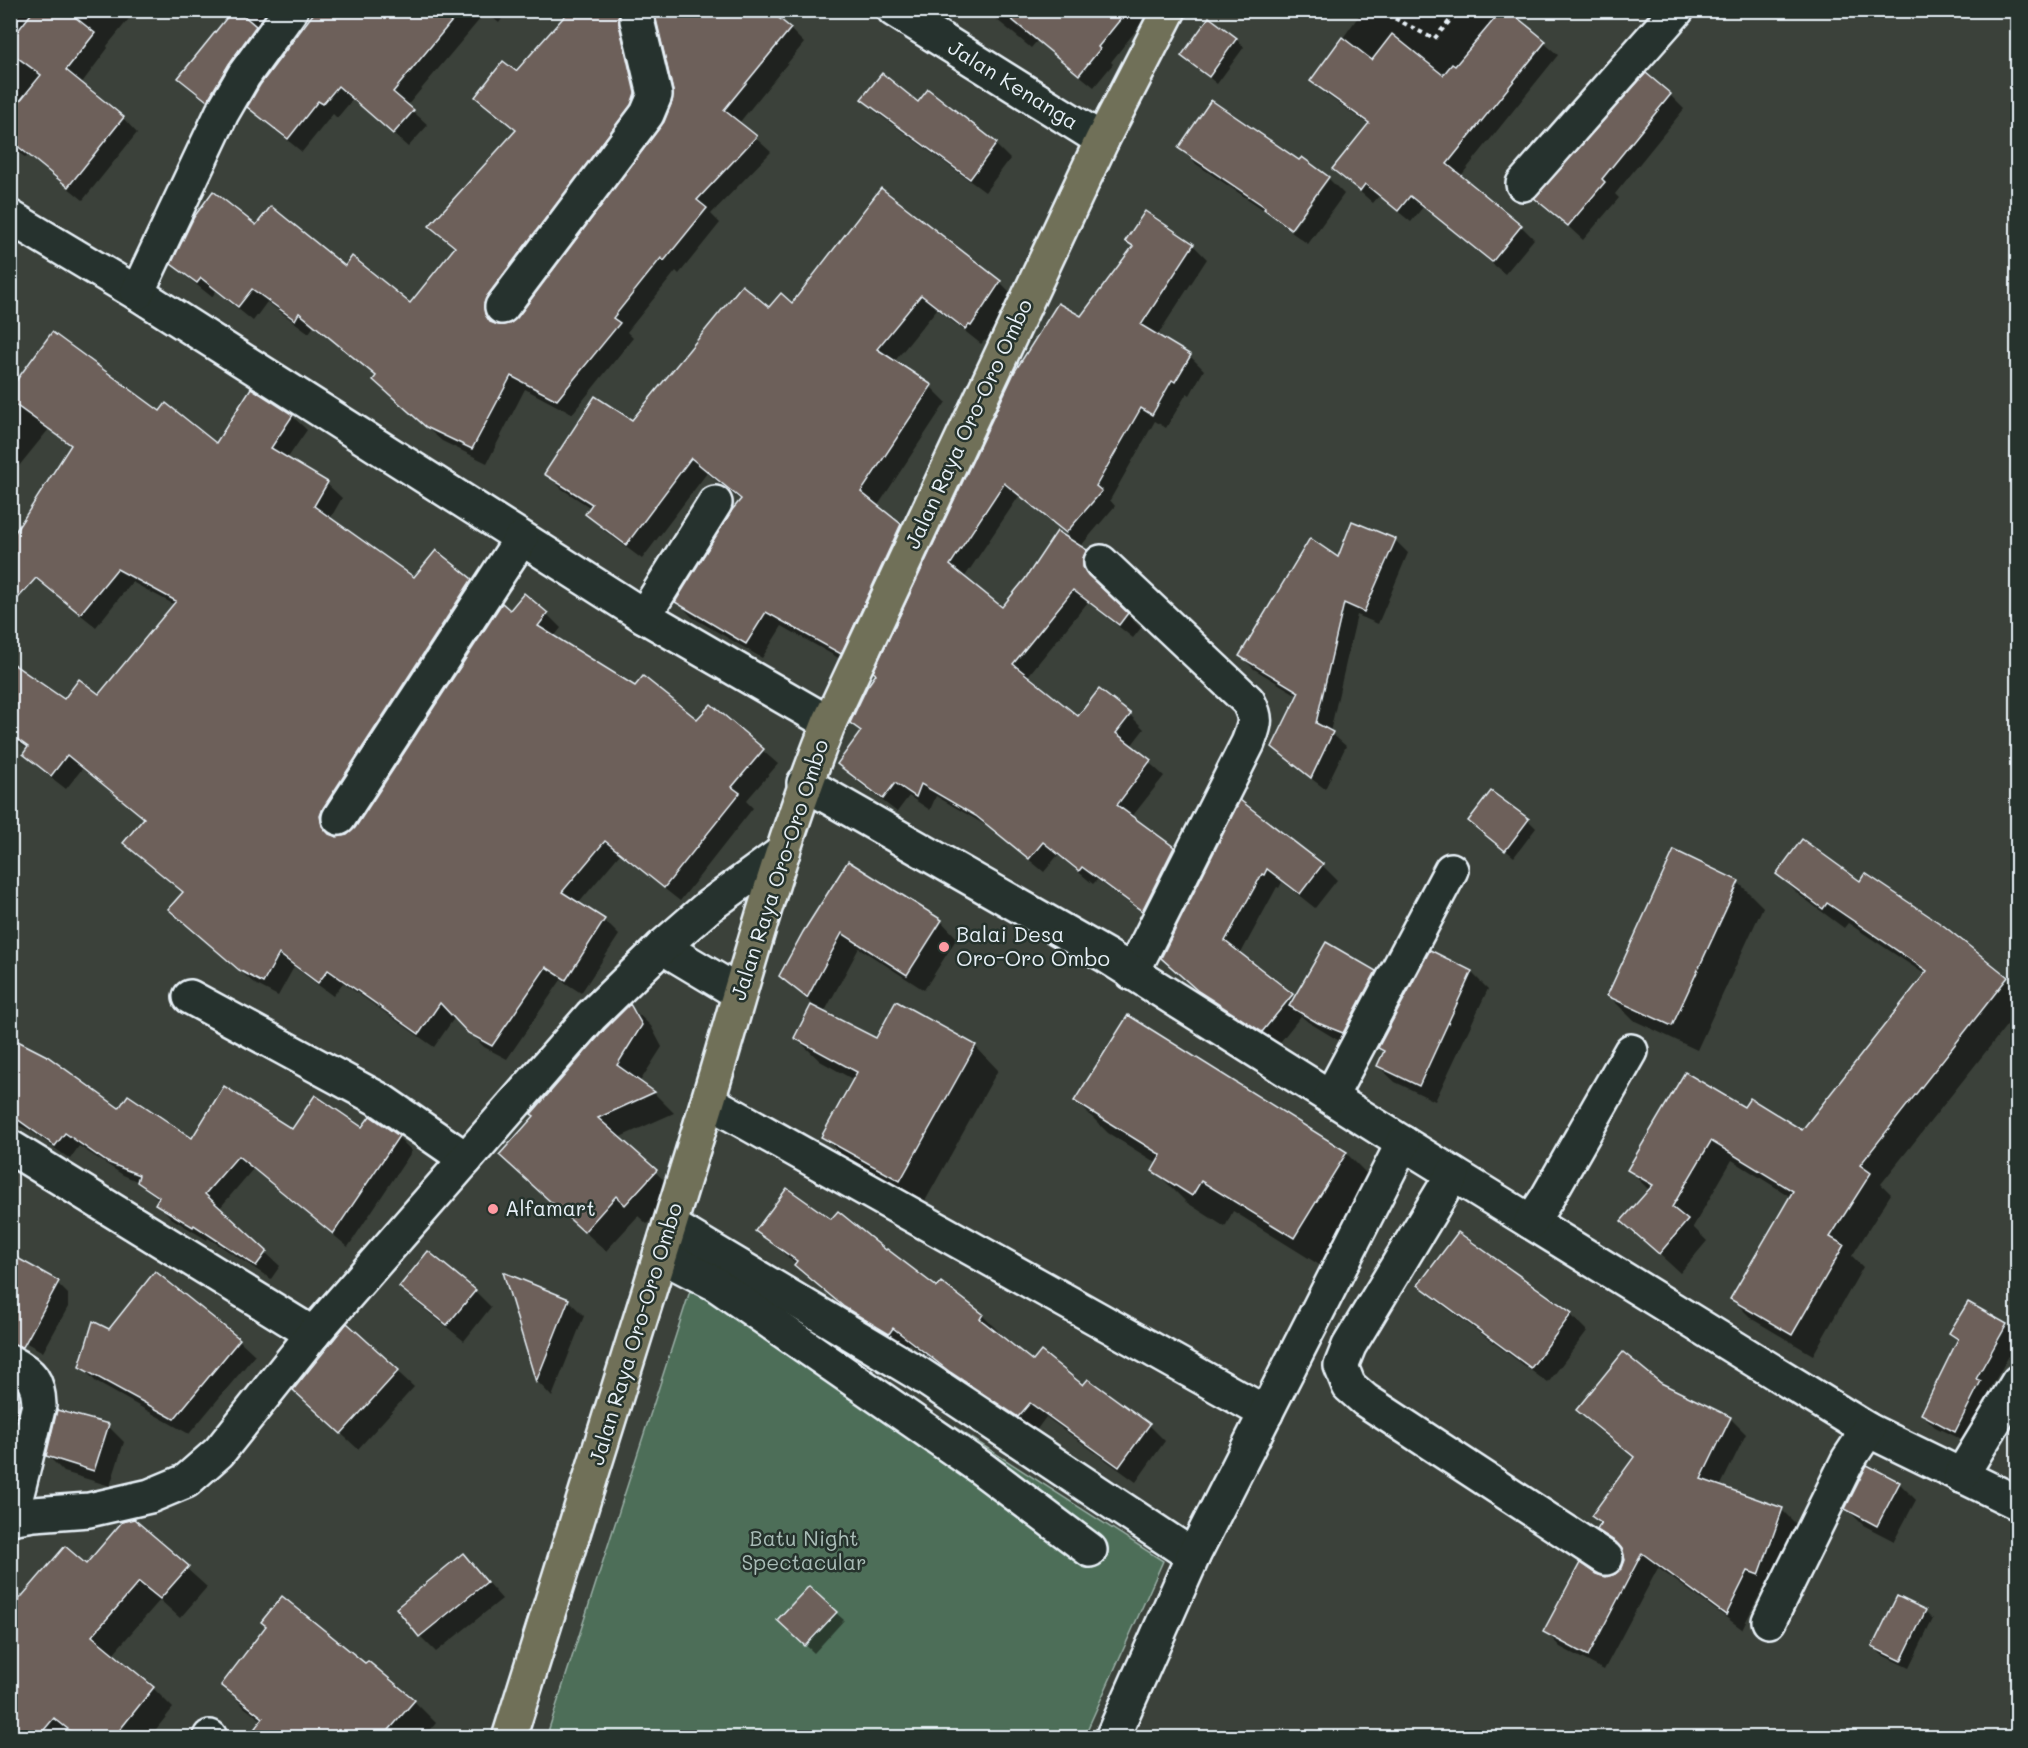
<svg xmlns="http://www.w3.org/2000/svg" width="2028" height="1748" font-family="Mali,sans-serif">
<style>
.green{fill:#4e6e58;stroke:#9bb0a8;stroke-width:1.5}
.shadow{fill:#0007;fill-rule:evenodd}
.building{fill:#6d615a;stroke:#e8f1f8;stroke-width:1.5}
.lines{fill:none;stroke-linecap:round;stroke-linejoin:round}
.minor-casing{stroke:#e8f1f8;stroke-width:38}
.major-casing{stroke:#e8f1f8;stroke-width:38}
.path{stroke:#e8f1f8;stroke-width:4;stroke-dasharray:4.5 4.5;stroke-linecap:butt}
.minor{stroke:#26332d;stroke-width:33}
.major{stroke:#706f59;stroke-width:33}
.poi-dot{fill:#ff9aa2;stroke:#26332d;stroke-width:2}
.labels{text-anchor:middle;stroke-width:5;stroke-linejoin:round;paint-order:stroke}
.street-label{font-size:21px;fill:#e8f1f8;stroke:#26332d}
.poi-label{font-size:21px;fill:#e8f1f8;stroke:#26332d;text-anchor:start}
.park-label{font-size:21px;fill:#aabdb8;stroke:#26332d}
</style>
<rect width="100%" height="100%" fill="#3b413a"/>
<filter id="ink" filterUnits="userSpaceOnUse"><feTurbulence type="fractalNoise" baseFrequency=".0167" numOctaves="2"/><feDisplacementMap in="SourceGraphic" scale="12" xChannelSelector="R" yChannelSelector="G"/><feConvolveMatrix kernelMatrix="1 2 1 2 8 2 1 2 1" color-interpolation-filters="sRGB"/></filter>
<g filter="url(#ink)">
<polygon class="green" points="699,1263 1163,1561 1084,1737 546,1738"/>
<g class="shadow">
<polygon points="10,10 136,10 107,46 108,48 81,84 123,118 137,133 83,200 28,155 26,158 10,146"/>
<polygon points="235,10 293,10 222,114 194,92 180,78"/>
<polygon points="311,10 508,10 499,23 486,12 407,106 428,125 408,147 353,99 337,118 333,114 302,152 264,121 249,106 308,22"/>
<polygon points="985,10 1152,10 1111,62 1113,64 1094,87 1037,41 1031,48"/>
<polygon points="1363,10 1506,10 1558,55 1460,177 1521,226 1534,239 1505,274 1423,207 1411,222 1379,196 1373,203 1334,169 1369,125 1324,93 1312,81"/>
<polygon points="617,13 633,28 649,108 497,319 498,327 509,326 518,319 790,29 804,43 739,123 771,152 711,214 720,223 679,274 676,271 627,332 633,338 572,414 525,389 487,463 442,441 389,395 375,380 377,377 314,326 309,333 267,302 253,321 216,291 212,297 188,278 173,264 256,227 345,268 410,305 456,249 431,226 517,132 477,96"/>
<polygon points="1236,39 1244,47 1217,84 1183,56"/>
<polygon points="1670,95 1684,109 1615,194 1619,198 1583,240 1537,198"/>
<polygon points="863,99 918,104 996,145 1010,159 985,192 877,113"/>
<polygon points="1180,147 1300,162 1302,159 1329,179 1326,179 1289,230 1273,216 1196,164"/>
<polygon points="1329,179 1344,194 1308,244 1291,232"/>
<path d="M1145 213 1193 245 1207 259 1157 336 1190 356 1204 370 1190 395 1187 393 1166 428 1155 421 1110 500 1115 506 1080 547 1100 565 1096 573V582L1101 589 1141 628 1133 638 1088 602 1027 677 1078 718 1099 691 1130 715 1144 729 1131 746 1164 776 1131 818 1173 848 1188 862 1157 923 1097 880 1093 884 1058 855 1044 872 992 829 936 796 930 810 909 796 897 812 853 778 839 764 862 733 852 723 877 674 1082 318 1134 248 1127 241ZM1019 496 1078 544 1002 609 964 578Z"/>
<polygon points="1000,282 1015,297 986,341 985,340 981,344 937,309 894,362 931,387 946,402 877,507 916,541 856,668 782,626 762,658 692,617 677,601 741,501 707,473 642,559 602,529 587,514 591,508 562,489 546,473 633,422 769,309 792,305"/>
<polygon points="97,370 10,477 10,391"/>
<polygon points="160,413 216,445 292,416 307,430 287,459 327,484 342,498 330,519 414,579 436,552 486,595 334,832 335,838 348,836 356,829 510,612 547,614 561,628 554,637 636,688 697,722 711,706 778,764 746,801 753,808 680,901 620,854 578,904 604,920 619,935 581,993 561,980 507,1059 484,1047 455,1017 434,1047 343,983 333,996 294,967 278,996 255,984 185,923 184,893 140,858 125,843 145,819 82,769 66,789 39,768 25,754 28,749 10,737 10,664 64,701 100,696 175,605 132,582 96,627 33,577"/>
<polygon points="1395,540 1408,553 1378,624 1357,615 1330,732 1346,746 1325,789 1287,760 1274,747 1299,696 1254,669 1241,656 1338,559"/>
<polygon points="1241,802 1322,865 1337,880 1315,908 1282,882 1279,888 1277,887 1240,955 1295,999 1375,972 1392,989 1360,1049 1336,1039 1308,1022 1301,1016 1277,1046 1215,1006 1178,972"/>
<polygon points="1528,820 1536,828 1514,857 1470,821"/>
<polygon points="1675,852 1738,882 1763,907 1697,1050 1633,1020 1608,995"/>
<polygon points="1778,874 1860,883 1943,928 2018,989 2018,1011 1881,1184 1891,1194 1852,1256 1863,1267 1813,1355 1752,1319 1732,1299 1791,1197 1732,1160 1693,1227 1707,1241 1680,1273 1623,1221 1650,1191 1629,1170 1745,1109 1802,1132 1926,975 1848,923 1844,928 1798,894"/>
<polygon points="941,921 957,938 924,990 859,948 824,1013 876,1040 975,1046 998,1070 924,1203 846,1160 823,1136 854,1080 820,1061 796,1038 813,1005 781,976 804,932"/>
<polygon points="1471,972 1488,989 1435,1101 1395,1082 1378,1066 1385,1053 1380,1048"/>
<polygon points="630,1006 651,1026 662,1047 639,1083 654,1093 674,1113 618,1138 677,1192 647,1224 638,1216 606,1251 522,1175"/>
<polygon points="10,1045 119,1110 193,1140 293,1131 362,1130 398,1137 412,1151 348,1247 253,1169 219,1209 280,1266 271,1279 208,1238 207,1240 171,1218 157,1203 159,1200 139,1182 123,1175 79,1146 70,1159 32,1132 10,1121"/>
<polygon points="1076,1101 1346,1153 1378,1185 1326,1269 1233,1211 1225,1227 1186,1202 1154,1170 1158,1164 1108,1133"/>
<polygon points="831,1221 886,1252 937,1289 941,1284 982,1315 998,1331 996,1334 1033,1363 1084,1388 1088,1381 1149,1425 1165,1441 1136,1482 1046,1417 1035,1432 967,1387 909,1343 905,1349 861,1322 757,1230"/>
<polygon points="1458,1234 1571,1315 1587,1331 1548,1383 1437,1301 1420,1285"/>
<polygon points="155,1273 239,1340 255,1355 189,1434 96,1382 81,1366"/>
<polygon points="505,1275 568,1300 584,1316 552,1397 537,1381"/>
<polygon points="53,1279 68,1294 68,1307 43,1352 10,1334"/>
<polygon points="401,1287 475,1291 491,1307 464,1341 417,1303"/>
<polygon points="347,1325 414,1387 358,1449 311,1406"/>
<polygon points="2006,1325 2018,1337 2018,1340 1989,1391 1992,1395 1968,1443 1935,1427 1922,1414 1959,1341 1951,1333"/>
<polygon points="1660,1384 1730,1418 1746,1434 1720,1487 1782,1510 1798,1526 1774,1590 1764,1586 1742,1629 1658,1568 1604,1670 1560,1647 1545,1631 1595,1575 1605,1578 1616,1576 1623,1569 1626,1560 1624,1552 1615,1546 1599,1530 1602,1525 1593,1516 1635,1459 1594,1426 1578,1410"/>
<polygon points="10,1398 19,1401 35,1417 10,1475"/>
<polygon points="108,1426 124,1442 110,1486 64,1472 47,1455"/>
<polygon points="1868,1467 1899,1483 1916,1500 1894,1541 1863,1525 1847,1509"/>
<polygon points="134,1521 207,1587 180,1618 160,1600 112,1655 153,1688 173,1708 149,1738 10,1738 10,1592 20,1601 86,1566"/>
<polygon points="463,1555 502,1599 436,1652 420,1636"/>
<polygon points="1925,1611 1933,1619 1909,1668 1882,1655 1874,1647"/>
<polygon points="836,1613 844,1620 814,1653 779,1620"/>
<polygon points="366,1665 414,1701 436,1723 424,1738 250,1738 263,1721 245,1708 223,1685"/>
</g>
<g class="building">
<polygon points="34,10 66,10 95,33 66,70 124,117 68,187 10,140 10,113 41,75 10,52 10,41"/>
<polygon points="233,10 237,10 256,26 229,64 207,101 178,78"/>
<polygon points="316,10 461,10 393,92 414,110 393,134 338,86 323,104 318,101 288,139 247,107 260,85"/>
<polygon points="570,10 619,10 619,24 635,93 631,105 487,296 484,304 485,314 490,322 499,325 509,324 517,318 664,122 672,102 673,91 656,19 657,10 769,10 791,28 724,110 757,136 697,200 707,208 664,261 661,258 613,318 620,323 557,400 511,376 472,449 426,427 373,380 376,376 299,313 295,320 252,289 238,307 201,278 197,283 171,264 194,217 213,191 256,225 271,206 345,266 352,256 410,303 455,247 429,226 516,130 475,97 503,61 516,71"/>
<polygon points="1000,10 1128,10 1098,47 1100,49 1079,75"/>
<polygon points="1502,10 1508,10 1546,41 1447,164 1522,225 1492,262 1410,196 1398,211 1365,184 1360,191 1332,169 1369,123 1310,81 1342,37 1372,60 1392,34 1443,75 1452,64 1455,66"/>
<polygon points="1209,17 1237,38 1209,77 1181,56"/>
<polygon points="882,73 918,102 928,89 997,143 970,179 861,99"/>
<polygon points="1646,73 1671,94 1602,179 1605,182 1568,226 1534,198"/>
<polygon points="1211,100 1299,160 1302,157 1329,177 1291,229 1264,209 1265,207 1178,148"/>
<polygon points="881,188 1001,281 971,326 969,325 965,329 921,295 877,349 932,385 861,492 901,524 841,654 766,612 746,644 675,602 732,510 741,499 691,458 626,545 585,514 592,504 544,474 595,396 632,420 742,285 769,307 781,293 792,303"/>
<polygon points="1145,211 1194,244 1141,325 1191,355 1175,382 1172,380 1152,415 1141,408 1096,486 1102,491 1066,533 1004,483 950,565 1002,607 1025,579 1057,531 1087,550 1083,558 1083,567 1088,575 1128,613 1119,625 1073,590 1013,664 1078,716 1099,689 1131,714 1116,733 1151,760 1117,805 1174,847 1142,911 1082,867 1079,871 1043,842 1029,859 976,816 921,784 916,797 895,783 883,799 837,764 861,731 850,723 867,687 876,674 873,672 1015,371 1058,303 1081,316 1133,246 1125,241"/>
<polygon points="52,332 160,411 166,403 216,443 251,388 293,415 271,448 328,482 314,506 414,577 436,550 472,579 323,808 320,816 322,826 329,834 337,837 347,835 355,828 502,603 510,610 524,593 548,613 538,626 635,686 643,676 697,719 711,704 764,749 732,787 740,793 664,888 605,841 562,892 605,919 566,980 546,967 492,1046 468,1033 440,1003 419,1034 328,970 318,983 279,954 263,983 239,970 168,909 183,892 123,843 144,818 67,755 51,776 23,754 28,747 10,734 10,662 64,699 79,679 99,694 176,601 117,569 80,614 36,578 10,607 10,540 71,445 10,401 10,389"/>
<polygon points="1352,521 1396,539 1364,612 1344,603 1316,723 1333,732 1311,778 1272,747 1299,692 1239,656 1310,538 1338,557"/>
<polygon points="1491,791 1529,819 1505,851 1468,821"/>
<polygon points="1240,800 1323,864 1300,894 1267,869 1264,875 1262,874 1225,941 1293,994 1262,1032 1198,991 1161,958"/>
<polygon points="1802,839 1860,881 1865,873 1944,926 2008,977 1860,1165 1871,1173 1830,1237 1844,1245 1792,1335 1730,1299 1793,1191 1711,1141 1672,1207 1688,1220 1659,1254 1621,1221 1653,1185 1627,1170 1685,1072 1744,1107 1750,1098 1802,1130 1927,971 1827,903 1823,909 1776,874"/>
<polygon points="1674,850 1739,881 1672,1026 1607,996"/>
<polygon points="848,861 942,920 907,975 842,933 807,998 779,976 803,932"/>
<polygon points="1326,942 1376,971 1343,1033 1318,1023 1289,1006"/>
<polygon points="1430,950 1472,971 1419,1086 1377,1066 1384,1051 1378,1048"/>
<polygon points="896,1001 976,1045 900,1181 821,1137 857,1072 794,1038 811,1005 876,1038"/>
<polygon points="630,1004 642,1025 617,1065 655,1092 598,1118 657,1170 625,1205 616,1196 584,1232 499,1155 534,1116 531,1114 605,1029"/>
<polygon points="1128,1015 1347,1152 1294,1238 1201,1181 1192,1196 1152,1171 1161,1155 1074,1101"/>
<polygon points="10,1037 47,1056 119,1108 128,1095 192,1138 224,1086 292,1129 315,1095 362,1127 370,1116 399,1136 333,1234 238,1156 205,1194 267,1251 256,1266 194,1225 193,1227 155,1204 159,1197 137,1182 139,1175 107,1162 65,1133 55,1146 10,1114"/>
<polygon points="787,1188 831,1219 838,1211 886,1250 887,1249 937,1287 941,1282 983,1314 980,1319 1033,1361 1041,1351 1083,1385 1088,1379 1150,1424 1119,1467 1030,1403 1018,1417 950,1372 893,1328 889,1334 844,1307 794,1265 797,1261 755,1231"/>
<polygon points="1458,1232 1572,1313 1531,1368 1418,1285"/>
<polygon points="428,1251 476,1290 447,1325 399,1287"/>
<polygon points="10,1254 59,1281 23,1347 10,1343"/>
<polygon points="155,1271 240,1339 174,1419 79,1367 93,1321 109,1329"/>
<polygon points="503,1272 569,1299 536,1382"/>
<polygon points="1968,1302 2007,1324 1976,1379 1981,1381 1955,1432 1921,1414 1958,1339 1949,1333"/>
<polygon points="347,1323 399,1370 341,1434 293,1390"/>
<polygon points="1623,1352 1661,1383 1731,1417 1701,1479 1783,1508 1759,1575 1748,1571 1726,1615 1642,1553 1588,1656 1543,1632 1580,1563 1596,1574 1606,1577 1615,1574 1622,1568 1625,1560 1622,1549 1616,1542 1597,1530 1601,1523 1591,1516 1634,1457 1576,1410"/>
<polygon points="10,1397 20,1399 20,1403 10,1442"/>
<polygon points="57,1410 109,1424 94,1471 46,1456"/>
<polygon points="1867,1465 1900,1482 1877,1526 1845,1509"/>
<polygon points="134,1519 189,1566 160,1599 139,1582 92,1636 154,1687 114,1737 78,1737 54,1718 38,1737 10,1737 10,1610 65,1546 86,1564 122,1522"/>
<polygon points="463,1553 487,1582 419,1637 396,1608"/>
<polygon points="809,1586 837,1612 805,1646 777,1620"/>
<polygon points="282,1596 365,1663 368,1661 415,1700 383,1737 248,1737 263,1718 221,1685 266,1626 261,1622"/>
<polygon points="1897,1596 1926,1610 1901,1661 1872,1647"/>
</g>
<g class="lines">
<defs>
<g id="minor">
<polyline points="894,10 1102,140"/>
<polyline points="1523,184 1677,10"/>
<polyline points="10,217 137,293 644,616 829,723"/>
<polyline points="137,293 222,113 244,75 291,10"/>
<polyline points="502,307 647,114 655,95 637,20 638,10"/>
<path d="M1101 562 1248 701C1258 720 1255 724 1248 743L1132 973"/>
<polyline points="644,616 715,503"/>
<polyline points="804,783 1105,955 1403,1143 1868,1430 2018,1503"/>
<polyline points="339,818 521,539"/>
<polyline points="662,947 739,993"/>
<polyline points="190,997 382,1101 466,1159"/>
<polyline points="1331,1096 1451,870"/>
<polyline points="708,1101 1266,1413"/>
<polyline points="10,1147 313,1334"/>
<polyline points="1453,1174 1349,1346 1341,1366 1349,1386 1365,1400 1606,1558"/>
<polyline points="1531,1222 1547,1198 1631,1051"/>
<polyline points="670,1225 919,1374 1193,1556 1112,1738"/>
<polyline points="660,1255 714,1283 981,1468 1090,1550"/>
<path d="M10 1362C32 1373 38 1381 39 1405L11 1518"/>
<polyline points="1961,1476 2018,1382"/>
<polyline points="10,1518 34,1514 89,1510 150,1496 186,1481 219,1452 313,1334 591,1016 662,947 709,906 783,852"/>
<polyline points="1193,1556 1403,1143"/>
<polyline points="1769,1621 1848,1460 1868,1430"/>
<polyline points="210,1737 210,1738"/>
</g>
<path id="major" d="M509 1738C572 1535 637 1333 699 1130 741 994 776 855 829 723L1102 140 1169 10"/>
</defs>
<use href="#minor" class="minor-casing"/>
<use href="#major" class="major-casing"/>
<polyline class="path" points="1379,10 1434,39 1459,10"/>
<use href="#minor" class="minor"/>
<use href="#major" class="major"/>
</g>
</g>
<g class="poi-dot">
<circle cx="944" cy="947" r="6"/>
<circle cx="493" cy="1209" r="6"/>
</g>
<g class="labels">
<g class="street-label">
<text transform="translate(1013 85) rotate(32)" y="7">Jalan Kenanga</text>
<text transform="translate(969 424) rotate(-65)" y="7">Jalan Raya Oro-Oro Ombo</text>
<text transform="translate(780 870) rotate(-72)" y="7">Jalan Raya Oro-Oro Ombo</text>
<text transform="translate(636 1334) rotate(-73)" y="7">Jalan Raya Oro-Oro Ombo</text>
</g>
<g class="poi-label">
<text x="956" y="942">Balai Desa<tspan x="956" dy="24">Oro-Oro Ombo</tspan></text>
<text x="505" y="1216">Alfamart</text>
</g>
<g class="park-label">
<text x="804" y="1546">Batu Night<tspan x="804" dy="24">Spectacular</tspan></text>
</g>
</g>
<rect width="2028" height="1748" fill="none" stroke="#26332d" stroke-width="36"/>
<rect x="18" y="18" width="1992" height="1712" fill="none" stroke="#e8f1f8" stroke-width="2" filter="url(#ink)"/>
</svg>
